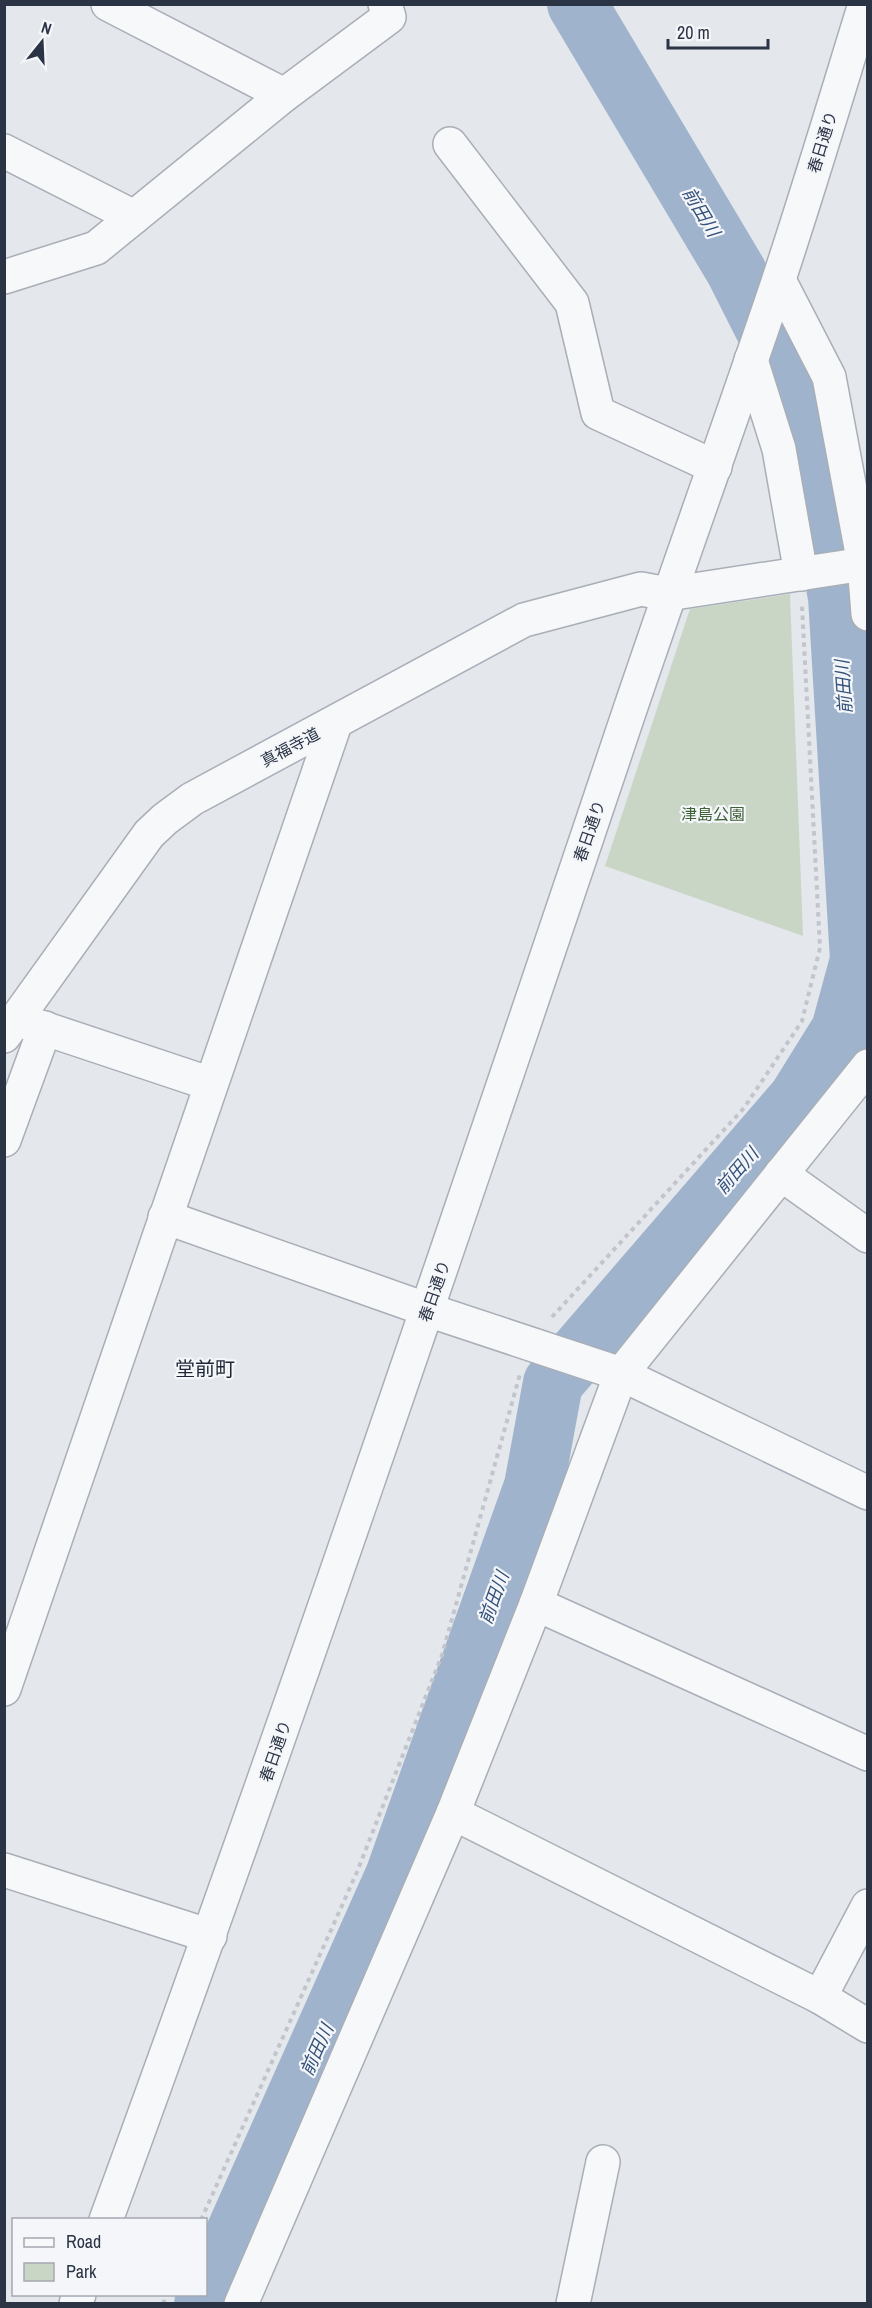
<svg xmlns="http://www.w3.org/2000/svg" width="872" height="2308" font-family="'Archivo Narrow','Noto Sans JP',sans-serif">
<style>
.green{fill:#c9d6c5}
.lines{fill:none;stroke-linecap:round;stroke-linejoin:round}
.stream{stroke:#9fb4cc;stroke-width:10}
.river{stroke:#9fb4cc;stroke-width:60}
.minor-casing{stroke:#a9aeb7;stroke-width:36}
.tertiary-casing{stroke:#a9aeb7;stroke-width:36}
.path{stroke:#c2c5cb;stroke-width:4;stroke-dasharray:4.5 4.5;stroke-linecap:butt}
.minor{stroke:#f7f8fa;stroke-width:33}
.tertiary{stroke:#f7f8fa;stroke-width:33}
.labels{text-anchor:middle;stroke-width:4.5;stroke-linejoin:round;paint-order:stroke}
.street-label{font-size:16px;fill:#2b3445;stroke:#f4f6f9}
.park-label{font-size:16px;fill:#3f6138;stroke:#f4f6f9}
.water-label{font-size:18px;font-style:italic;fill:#34527a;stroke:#f4f6f9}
.quarter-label{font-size:20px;fill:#1d2536;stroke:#f4f6f9}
</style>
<rect width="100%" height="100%" fill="#e4e7ec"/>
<polygon class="green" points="790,594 803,936 605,866 690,609"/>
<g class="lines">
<polyline class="stream" points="841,1030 868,1056"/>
<polyline class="river" points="204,2304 395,1876 534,1486 553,1383 798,1099 841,1030 860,960 838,597 800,398 736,271 577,4"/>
<defs>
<g id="minor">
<polyline points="108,4 284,95"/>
<polyline points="450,144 572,303 598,413 715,467"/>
<polyline points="4,151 134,217"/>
<polyline points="4,277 96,248 284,95 389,17 385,4"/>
<polyline points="779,280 829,377 864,564 868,614"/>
<polyline points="751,360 779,449 801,574"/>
<polyline points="16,1019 211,1084"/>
<polyline points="4,1036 149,834 165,819 192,799 524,620 641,589 668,594 864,564"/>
<polyline points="4,1140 45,1028"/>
<polyline points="781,1174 868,1236"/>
<polyline points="165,1217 428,1310 621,1374 868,1493"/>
<polyline points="536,1604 868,1754"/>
<polyline points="4,1689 335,724"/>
<polyline points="453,1813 820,1997 868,2026"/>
<polyline points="4,1870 210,1936"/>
<polyline points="820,1997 868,1906"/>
<polyline points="241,2304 453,1813 536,1604 621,1374 868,1066"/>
<polyline points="573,2304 603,2162"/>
</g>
<g id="tertiary">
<path d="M106 2220C283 1737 448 1250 612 763 665 603 723 445 777 285 808 192 836 98 865 4"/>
<polyline points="76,2304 79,2294"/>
</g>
</defs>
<use href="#minor" class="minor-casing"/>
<use href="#tertiary" class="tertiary-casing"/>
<g class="path">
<polyline points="552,1317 744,1108 802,1021 820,948 802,606"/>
<polyline points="201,2220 357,1872 442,1655 520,1374"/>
<polyline points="163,2304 167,2294"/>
</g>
<use href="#minor" class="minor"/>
<use href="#tertiary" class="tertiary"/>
</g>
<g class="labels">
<g class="street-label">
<text transform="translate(822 142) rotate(-73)" y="6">春日通り</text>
<text transform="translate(290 747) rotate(-28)" y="6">真福寺道</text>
<text transform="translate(589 831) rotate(-71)" y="6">春日通り</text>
<text transform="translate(434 1291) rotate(-71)" y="6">春日通り</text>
<text transform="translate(275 1751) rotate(-71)" y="6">春日通り</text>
</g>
<g class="park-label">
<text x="713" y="820">津島公園</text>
</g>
<g class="water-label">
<text transform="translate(701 212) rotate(59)" y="6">前田川</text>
<text transform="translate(844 687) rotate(-94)" y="6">前田川</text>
<text transform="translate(737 1171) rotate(-49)" y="6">前田川</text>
<text transform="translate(494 1598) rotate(-70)" y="6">前田川</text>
<text transform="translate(317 2050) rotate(-66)" y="6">前田川</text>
</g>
<g class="quarter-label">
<text x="205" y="1376">堂前町</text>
</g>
</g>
<rect width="872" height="2308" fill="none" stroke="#2b3445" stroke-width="12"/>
<rect x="12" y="2218" width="195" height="78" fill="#f4f6f9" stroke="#a4a8b1" stroke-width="1.5"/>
<rect x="24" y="2238" width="30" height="9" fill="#f7f8fa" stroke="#a4a8b1" stroke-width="1.5"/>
<text x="66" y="2248" font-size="18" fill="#2b3445">Road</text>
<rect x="24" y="2263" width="30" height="18" fill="#c9d6c5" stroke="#a4a8b1" stroke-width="1.5"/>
<text x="66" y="2278" font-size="18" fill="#2b3445">Park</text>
<g transform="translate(42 42) rotate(18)" stroke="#f4f6f9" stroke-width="4.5" paint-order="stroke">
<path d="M0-4.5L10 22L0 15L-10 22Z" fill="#2b3445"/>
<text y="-9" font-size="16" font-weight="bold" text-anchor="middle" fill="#2b3445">N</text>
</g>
<path d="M668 39v9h100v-9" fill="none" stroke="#2b3445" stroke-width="3"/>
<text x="677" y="39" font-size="18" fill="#2b3445" stroke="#f4f6f9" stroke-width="4.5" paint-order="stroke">20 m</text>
</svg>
